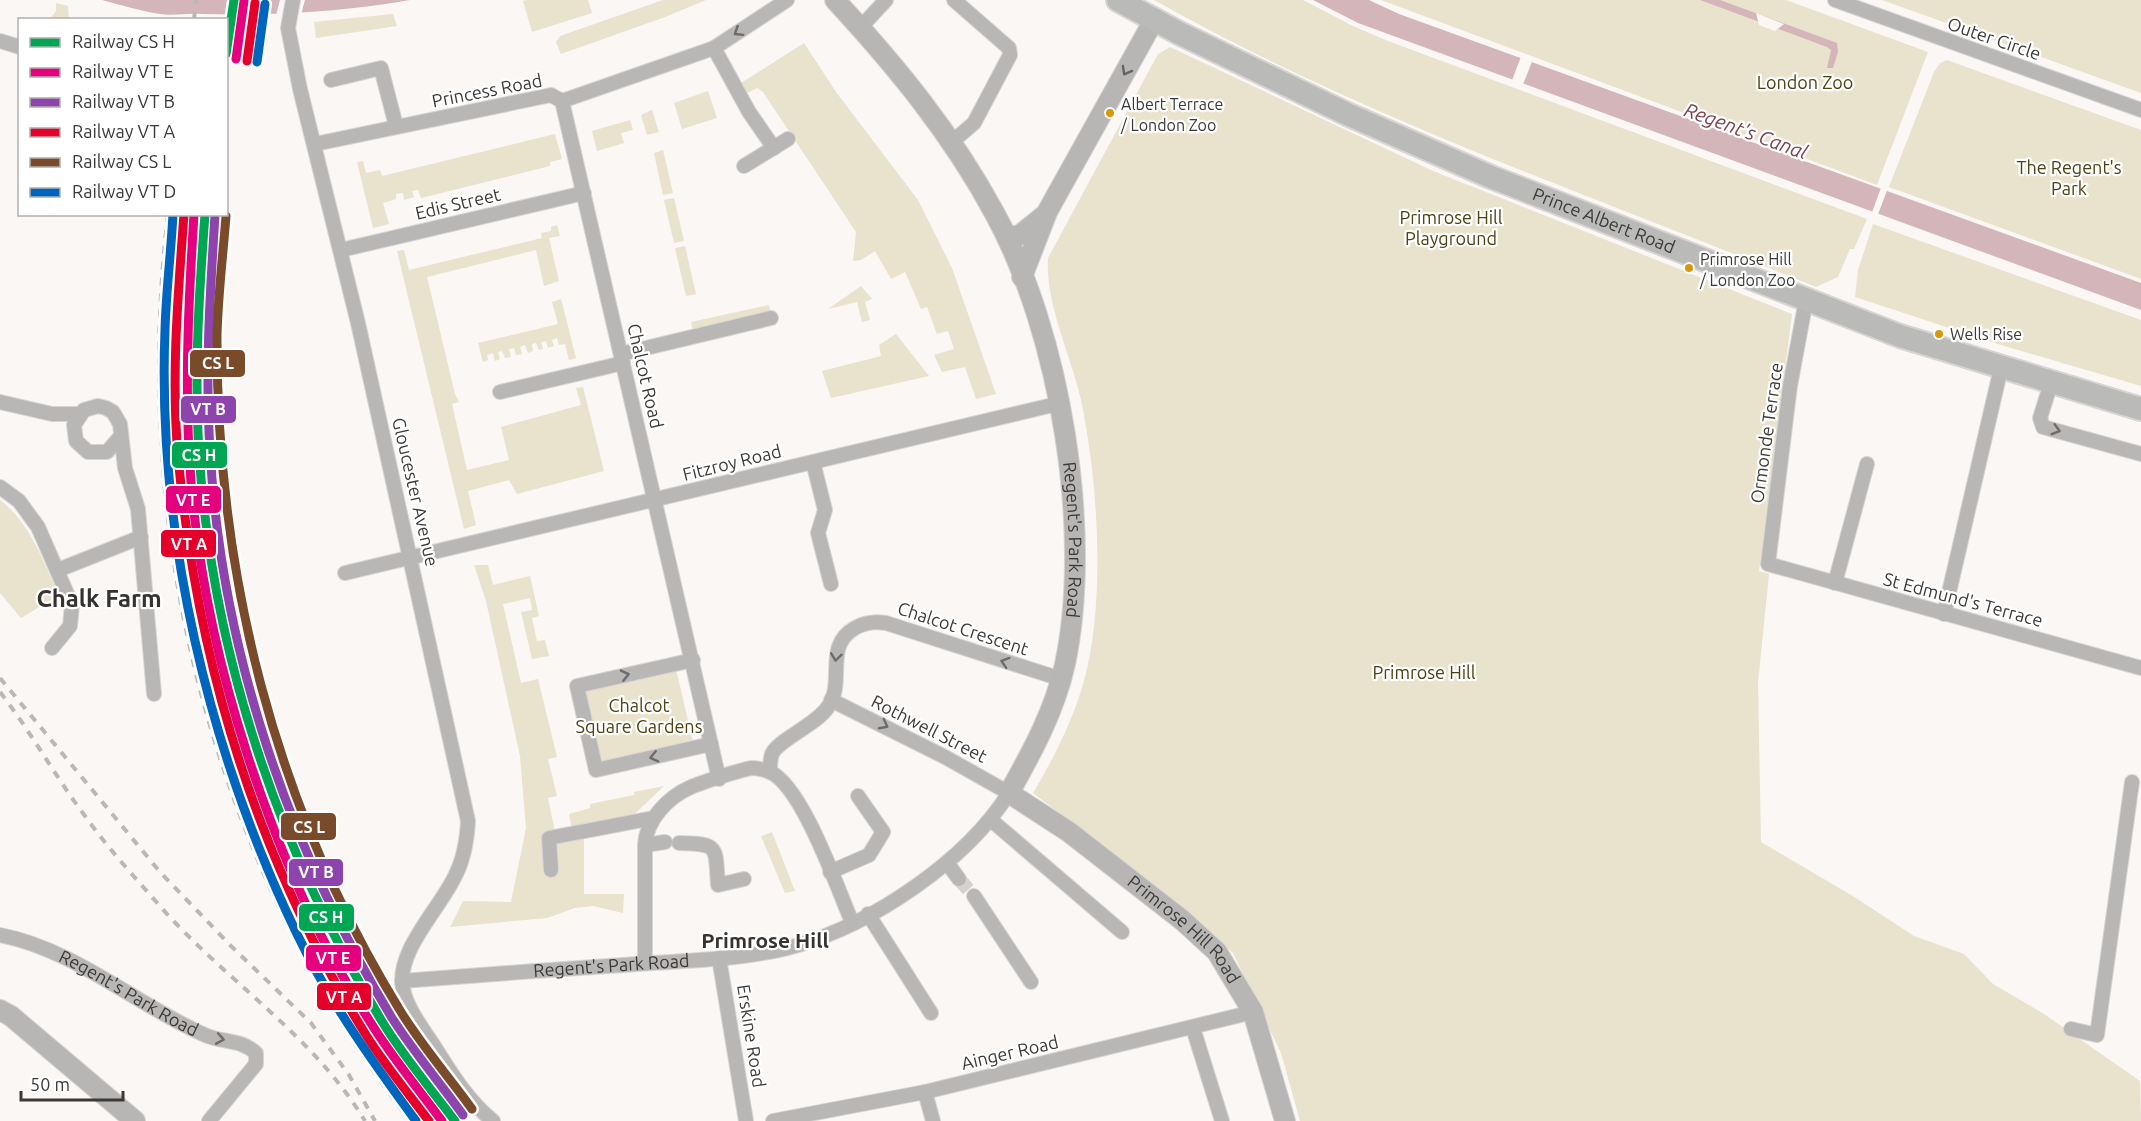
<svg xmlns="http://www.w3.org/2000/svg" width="2141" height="1121" font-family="Ubuntu,sans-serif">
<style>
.green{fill:#e9e2cc}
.water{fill:#d4b5b9}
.pier{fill:#faf7f5}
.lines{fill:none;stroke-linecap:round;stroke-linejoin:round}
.street-tunnel{stroke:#d4d1cf;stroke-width:14;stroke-dasharray:14 7;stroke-linecap:butt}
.street-casing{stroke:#d7d5d4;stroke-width:16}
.secondary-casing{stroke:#d7d5d4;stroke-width:22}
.primary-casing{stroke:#d7d5d4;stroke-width:26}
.street{stroke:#b8b7b6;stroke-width:14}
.secondary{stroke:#b8b6b4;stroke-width:20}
.primary{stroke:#babab9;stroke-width:22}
.rail{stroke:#b9b8b8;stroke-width:4;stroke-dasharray:8 8;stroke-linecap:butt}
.rail-1-casing{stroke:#fff;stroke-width:14}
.rail-2-casing{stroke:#fff;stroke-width:14}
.rail-3-casing{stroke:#fff;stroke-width:14}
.rail-4-casing{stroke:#fff;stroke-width:14}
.rail-5-casing{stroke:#fff;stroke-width:14}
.rail-6-casing{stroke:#fff;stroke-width:14}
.rail-1{stroke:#00a651;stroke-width:9}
.rail-2{stroke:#e5007d;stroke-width:9}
.rail-3{stroke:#8e44ad;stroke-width:9}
.rail-4{stroke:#e4002b;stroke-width:9}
.rail-5{stroke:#7a4b2a;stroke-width:9}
.rail-6{stroke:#0065bd;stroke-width:9}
.oneway{stroke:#6e6c6b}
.oneway2{stroke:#676564}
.bus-dot{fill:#db9609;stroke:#fff;stroke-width:2}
.labels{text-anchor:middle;stroke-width:4.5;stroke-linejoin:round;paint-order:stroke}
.bus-label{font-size:16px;fill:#3c3a39;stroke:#fff;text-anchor:start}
.street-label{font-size:18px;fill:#3c3a39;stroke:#fff}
.park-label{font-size:18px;fill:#4e4113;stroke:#fff}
.water-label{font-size:20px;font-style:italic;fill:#7d434f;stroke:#fff}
.quarter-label{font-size:21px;font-weight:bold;fill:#363230;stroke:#fff}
.district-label{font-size:24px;font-weight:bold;fill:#363230;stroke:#fff}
.line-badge{stroke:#fff;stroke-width:2}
.badge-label{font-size:16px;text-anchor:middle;font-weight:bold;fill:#fff}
</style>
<rect width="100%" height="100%" fill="#faf7f5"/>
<g class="green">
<polygon points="527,0 588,0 592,13 532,32 523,1"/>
<polygon points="663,0 706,0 665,17 561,54 556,42 560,36"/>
<path d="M1154 0H1303L1353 26 1388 41 1867 219 1854 249H1850L1838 277 1816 287C1594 196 1363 118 1154 0Z"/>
<polygon points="1381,0 1786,0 1928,52 1877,185"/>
<polygon points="1882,0 2141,0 2141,93"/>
<polygon points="56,3 68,6 69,19 50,19 56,11"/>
<polygon points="393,14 397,26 316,38 314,22"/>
<polygon points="804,43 836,92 918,200 952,268 996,394 976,399 965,367 942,372 934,355 954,349 948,331 937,334 927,307 921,309 905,272 891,279 875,251 861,260 853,261 856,232 763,92 757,88 747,93 741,83"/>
<path d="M1170 47 1433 171 1792 314 1759 571 1769 574 1758 683 1761 842 1856 898 1914 936 1964 954 1993 984 2044 1014 2140 1081 2141 1121H1300L1281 1053 1233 953 1162 891 1033 793C1054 758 1073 720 1084 681 1106 601 1098 481 1081 400 1071 355 1045 304 1048 258L1158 54Z"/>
<polygon points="1947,60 2141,130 2141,279 1889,187 1934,72 1940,63"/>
<polygon points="708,91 717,118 682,129 674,103"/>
<polygon points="652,110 659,132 647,135 641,115"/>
<polygon points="630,120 633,130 621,133 624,143 597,151 592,131"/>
<polygon points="555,134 562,159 550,162 550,166 421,198 418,190 412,191 414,197 404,200 403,193 396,194 396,199 383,203 389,224 373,228 357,162 363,161 366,173 380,170 382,176"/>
<polygon points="663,150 673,193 663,195 654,153"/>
<polygon points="674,198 684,241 674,243 664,200"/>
<polygon points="1873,224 2141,320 2141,386 2001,345 1855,297 1858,270"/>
<polygon points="557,225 560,236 549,238 559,281 544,286 536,250 427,277 455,394 459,402 452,404 467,470 509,460 501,427 581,405 576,388 583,387 604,471 517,494 509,480 468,491 476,525 464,529 397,251 404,250 409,270 542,238 541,233 551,231 551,227"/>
<polygon points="685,246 696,294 686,296 675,248"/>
<polygon points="861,286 872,299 865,302 870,320 862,322 857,302 828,309"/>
<polygon points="561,299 576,358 569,360 565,344 559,345 557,338 552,340 554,346 548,348 546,341 541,342 543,349 539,350 536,343 532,344 533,351 528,353 525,345 520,347 522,354 516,355 514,348 509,349 511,357 505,358 502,351 498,352 500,359 495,361 493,353 487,355 488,360 483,362 478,343 558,324 552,302"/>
<polygon points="769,305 771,314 693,331 691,322"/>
<polygon points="896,334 929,376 831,398 822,371 881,356 879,345"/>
<path d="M0 500C30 523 43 561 59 595L21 618 0 593Z"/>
<polygon points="474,565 488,565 493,585 530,576 539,616 532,618 537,641 545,640 549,656 532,659 521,612 532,610 530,598 503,604 521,683 538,679 557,757 548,759 557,796 548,798 555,832 572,829 569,814 590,808 590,804 634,795 634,792 664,786 620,828 584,835 584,894 624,894 623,913 593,906 575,908 547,918 450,927 463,901 511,902 526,828 520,756 486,601"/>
<polygon points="676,669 693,742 601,764 584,690"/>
<polygon points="772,832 795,891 785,893 761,836"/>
</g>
<g class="water">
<path d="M102 0H410C341 12 271 16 201 14 187 13 173 16 160 14 140 11 121 5 102 0Z"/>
<polygon points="1313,0 1369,0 1399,14 2141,283 2141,310 1358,23"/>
<polygon points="1700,0 1720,0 1837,43 1838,52 1833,68 1827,68 1831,50 1827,47"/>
</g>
<g class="pier">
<polygon points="280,0 305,0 301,15 276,15"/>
<polygon points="1756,13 1784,24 1775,31 1759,25"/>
<polygon points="1522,54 1533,59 1522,87 1511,83"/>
<polygon points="1882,185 1888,188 1877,217 1871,215"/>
</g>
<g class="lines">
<polyline class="street-tunnel" points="959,879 974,896"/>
<defs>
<g id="street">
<path d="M293 0 288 28 300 89 358 323 468 821C467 839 464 858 456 874 441 908 395 951 403 989 407 1009 423 1029 434 1046 451 1073 468 1101 493 1121"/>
<polyline points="1835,0 2141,110"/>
<polyline points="860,28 886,0"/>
<polyline points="0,41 20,47"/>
<polyline points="714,48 749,112 774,148"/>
<polyline points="331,80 381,68 396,126"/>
<polyline points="562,101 719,779"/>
<polyline points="562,101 714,48 787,0"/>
<polyline points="952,142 974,123 1010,55 1009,48 954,0"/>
<polyline points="315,144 551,95 562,101"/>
<polyline points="744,166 788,139"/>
<polyline points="341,250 584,193"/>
<polyline points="1806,300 1790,386 1768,564 2141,668"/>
<polyline points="621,354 771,318"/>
<polyline points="2051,383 2040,418 2043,427 2141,454"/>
<polyline points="500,392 623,363"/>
<polyline points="0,402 52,414 79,414"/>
<polyline points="120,437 107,452 88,452 76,441 74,425 84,410 98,406 106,408 113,412 120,424 125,468 138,509 154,694"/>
<polyline points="813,462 825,510 818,533 831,584"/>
<polyline points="0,487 19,501 38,527 72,605 70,626 52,648"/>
<polyline points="58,570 141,537"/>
<polyline points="345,573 1061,403"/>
<polyline points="1835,583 1867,464"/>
<polyline points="1944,614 2001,368"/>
<polyline points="693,660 577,686 596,770 711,744"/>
<path d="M770 772C770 766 770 759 772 754 778 740 816 725 828 707 846 681 823 646 855 628 865 622 874 621 886 623L1061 679"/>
<polyline points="991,820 1122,932"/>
<path d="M679 843C720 844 715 846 718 885L744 879"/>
<polyline points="645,845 665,842"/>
<polyline points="947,863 959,879"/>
<polyline points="551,870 549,838 653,818"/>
<polyline points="830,872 869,855 883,832 858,796"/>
<polyline points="974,896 1031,982"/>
<polyline points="868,914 931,1013"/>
<path id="s1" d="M0 935C74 949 138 1006 205 1035 223 1043 241 1039 256 1053V1064L209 1121"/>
<polyline points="719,958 746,1121"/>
<path d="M645 963V845C646 820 668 797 691 787 700 783 743 769 752 768 756 768 766 770 770 772 803 787 837 888 852 922"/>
<path id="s2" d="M402 981C481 975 559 969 638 964 689 960 745 960 795 946 873 924 966 861 1009 793L945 757 831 700"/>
<polyline points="1193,1028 1222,1121"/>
<polyline points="2071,1029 2097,1035 2132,782"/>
<polyline points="925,1092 933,1121"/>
<polyline points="773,1121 925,1092 1253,1012"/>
</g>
<g id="secondary">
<path id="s3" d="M835 0C896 66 952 134 995 214 1060 333 1093 531 1065 664 1055 710 1032 752 1009 793L1069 832 1182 920 1217 952 1253 1012 1285 1121"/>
<polyline points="1007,237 1020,235 1046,214 1154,20"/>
<polyline points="1022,277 1046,215"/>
<polyline points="0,1010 11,1016 135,1121"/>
</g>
<g id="primary">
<path id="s4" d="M1118 0 1179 33 1347 114 1491 177 1900 336 2141 409"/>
</g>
</defs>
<use href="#street" class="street-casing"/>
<use href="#secondary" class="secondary-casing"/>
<use href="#primary" class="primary-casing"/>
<use href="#street" class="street"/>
<use href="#secondary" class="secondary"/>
<use href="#primary" class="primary"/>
<g class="rail">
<polyline points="194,20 196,0"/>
<polyline points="239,23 240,0"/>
<path d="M168 214C130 533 212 865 410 1121"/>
<polyline points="0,678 160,872 231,946 311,1023 349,1075 375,1121"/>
<path d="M0 692C31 732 55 776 85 816 110 851 139 882 167 914 232 985 315 1038 365 1121"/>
</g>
<defs>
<g id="rail-1">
<polyline points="226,54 234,0"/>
<path d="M205 214C199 294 194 372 199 452 212 654 279 851 383 1023 404 1057 431 1089 455 1121"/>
</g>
<g id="rail-2">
<polyline points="236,59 244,1"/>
<path d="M194 214C189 294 185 372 189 452 199 644 271 870 376 1031 396 1062 420 1091 442 1121"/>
</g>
<path id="rail-3" d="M215 215C210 294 205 371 210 450 221 650 289 848 392 1018 413 1051 440 1083 463 1115"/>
<g id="rail-4">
<polyline points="247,61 255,3"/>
<path d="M184 214C178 295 171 376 178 456 197 662 257 859 366 1035 385 1065 408 1093 429 1121"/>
</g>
<path id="rail-5" d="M226 216C223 255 218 295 217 335 216 574 275 808 401 1012 422 1046 449 1077 472 1109"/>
<g id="rail-6">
<polyline points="257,62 265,4"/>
<path d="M173 214C171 253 166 292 165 330 157 534 208 750 297 934 329 1001 372 1061 416 1121"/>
</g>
</defs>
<use href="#rail-1" class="rail-1-casing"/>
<use href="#rail-2" class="rail-2-casing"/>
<use href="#rail-3" class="rail-3-casing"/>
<use href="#rail-4" class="rail-4-casing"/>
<use href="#rail-5" class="rail-5-casing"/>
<use href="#rail-6" class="rail-6-casing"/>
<use href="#rail-1" class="rail-1"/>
<use href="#rail-2" class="rail-2"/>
<use href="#rail-3" class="rail-3"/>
<use href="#rail-4" class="rail-4"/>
<use href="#rail-5" class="rail-5"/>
<use href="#rail-6" class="rail-6"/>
</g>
<defs><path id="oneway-chevron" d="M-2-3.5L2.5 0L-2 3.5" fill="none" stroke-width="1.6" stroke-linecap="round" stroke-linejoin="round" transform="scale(1.5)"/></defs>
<g class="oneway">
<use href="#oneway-chevron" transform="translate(738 32) rotate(148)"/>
<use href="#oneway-chevron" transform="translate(2056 430) rotate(16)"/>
<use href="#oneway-chevron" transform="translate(836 657) rotate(97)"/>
<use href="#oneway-chevron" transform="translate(1005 662) rotate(-162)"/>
<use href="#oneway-chevron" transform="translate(625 675) rotate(-13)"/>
<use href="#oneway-chevron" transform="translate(884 725) rotate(28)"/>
<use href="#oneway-chevron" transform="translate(654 757) rotate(167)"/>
<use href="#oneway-chevron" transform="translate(220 1039) rotate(10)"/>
</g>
<use class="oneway2" href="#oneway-chevron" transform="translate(1126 71) rotate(119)"/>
<g class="bus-dot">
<circle cx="1110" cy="113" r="5"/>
<circle cx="1689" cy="268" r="5"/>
<circle cx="1939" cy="334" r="5"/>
</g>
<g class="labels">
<g class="bus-label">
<text x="1121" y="110">Albert Terrace<tspan x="1121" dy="21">/ London Zoo</tspan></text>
<text x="1700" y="265">Primrose Hill<tspan x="1700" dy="21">/ London Zoo</tspan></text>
<text x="1950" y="340">Wells Rise</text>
</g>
<g class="street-label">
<text transform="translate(1994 39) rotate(19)" y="6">Outer Circle</text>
<text transform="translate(487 91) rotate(-11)" y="6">Princess Road</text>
<text transform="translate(458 204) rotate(-13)" y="6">Edis Street</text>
<text dy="6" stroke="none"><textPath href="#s4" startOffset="534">Prince Albert Road</textPath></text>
<text transform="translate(645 376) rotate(77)" y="6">Chalcot Road</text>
<text transform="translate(1767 433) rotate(-82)" y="6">Ormonde Terrace</text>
<text transform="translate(732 463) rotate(-14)" y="6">Fitzroy Road</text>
<text transform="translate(415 492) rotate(77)" y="6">Gloucester Avenue</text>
<text dy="6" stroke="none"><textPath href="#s3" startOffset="606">Regent's Park Road</textPath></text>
<text transform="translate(1963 600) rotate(15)" y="6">St Edmund's Terrace</text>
<text transform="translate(963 629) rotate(18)" y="6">Chalcot Crescent</text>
<text transform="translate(929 729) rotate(27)" y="6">Rothwell Street</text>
<text dy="6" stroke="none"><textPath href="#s3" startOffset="1095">Primrose Hill Road</textPath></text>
<text dy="6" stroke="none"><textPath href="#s2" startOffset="210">Regent's Park Road</textPath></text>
<text dy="6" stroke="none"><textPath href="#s1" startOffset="142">Regent's Park Road</textPath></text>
<text transform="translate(751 1036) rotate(81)" y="6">Erskine Road</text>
<text transform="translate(1010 1053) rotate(-13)" y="6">Ainger Road</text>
</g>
<g class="park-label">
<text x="1805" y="89">London Zoo</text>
<text x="2069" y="174">The Regent's<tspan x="2069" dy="21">Park</tspan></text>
<text x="1451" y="224">Primrose Hill<tspan x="1451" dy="21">Playground</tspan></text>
<text x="1424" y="679">Primrose Hill</text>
<text x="639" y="712">Chalcot<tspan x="639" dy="21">Square Gardens</tspan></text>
</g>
<g class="water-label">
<text transform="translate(1746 131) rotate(20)" y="7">Regent's Canal</text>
</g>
<g class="quarter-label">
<text x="765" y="948">Primrose Hill</text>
</g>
<g class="district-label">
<text x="99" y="607">Chalk Farm</text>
</g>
</g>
<g class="line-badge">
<rect x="189" y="349" width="57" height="29" rx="6" fill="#7a4b2a"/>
<rect x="180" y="395" width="57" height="29" rx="6" fill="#8e44ad"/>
<rect x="171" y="441" width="57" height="28" rx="6" fill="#00a651"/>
<rect x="165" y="485" width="57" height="29" rx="6" fill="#e5007d"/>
<rect x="160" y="529" width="57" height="29" rx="6" fill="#e4002b"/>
<rect x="280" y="812" width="57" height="29" rx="6" fill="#7a4b2a"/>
<rect x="288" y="858" width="56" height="29" rx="6" fill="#8e44ad"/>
<rect x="298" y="903" width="57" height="29" rx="6" fill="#00a651"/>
<rect x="305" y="944" width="57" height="28" rx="6" fill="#e5007d"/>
<rect x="316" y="982" width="56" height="29" rx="6" fill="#e4002b"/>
</g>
<g class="badge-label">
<text x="218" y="369">CS L</text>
<text x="208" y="415">VT B</text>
<text x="199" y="461">CS H</text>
<text x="193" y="506">VT E</text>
<text x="189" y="550">VT A</text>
<text x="309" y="833">CS L</text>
<text x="316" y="878">VT B</text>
<text x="326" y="923">CS H</text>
<text x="333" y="964">VT E</text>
<text x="344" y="1003">VT A</text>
</g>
<rect x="18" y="18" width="210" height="198" fill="#ffffff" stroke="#b1b0b0" stroke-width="1.5"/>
<rect x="30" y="38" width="30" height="9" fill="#00a651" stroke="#b1b0b0" stroke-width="1.5"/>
<text x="72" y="48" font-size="18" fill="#3c3a39">Railway CS H</text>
<rect x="30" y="68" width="30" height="9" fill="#e5007d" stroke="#b1b0b0" stroke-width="1.5"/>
<text x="72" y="78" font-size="18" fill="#3c3a39">Railway VT E</text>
<rect x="30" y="98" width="30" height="9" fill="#8e44ad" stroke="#b1b0b0" stroke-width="1.5"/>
<text x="72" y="108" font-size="18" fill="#3c3a39">Railway VT B</text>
<rect x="30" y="128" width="30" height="9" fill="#e4002b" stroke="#b1b0b0" stroke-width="1.5"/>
<text x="72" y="138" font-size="18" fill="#3c3a39">Railway VT A</text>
<rect x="30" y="158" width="30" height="9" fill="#7a4b2a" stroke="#b1b0b0" stroke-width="1.5"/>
<text x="72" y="168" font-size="18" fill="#3c3a39">Railway CS L</text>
<rect x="30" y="188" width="30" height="9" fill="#0065bd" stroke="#b1b0b0" stroke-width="1.5"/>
<text x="72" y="198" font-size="18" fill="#3c3a39">Railway VT D</text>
<path d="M21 1091v9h102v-9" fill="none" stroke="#3c3a39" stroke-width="3"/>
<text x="30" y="1091" font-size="18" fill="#3c3a39" stroke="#ffffff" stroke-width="4.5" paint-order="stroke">50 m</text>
</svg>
